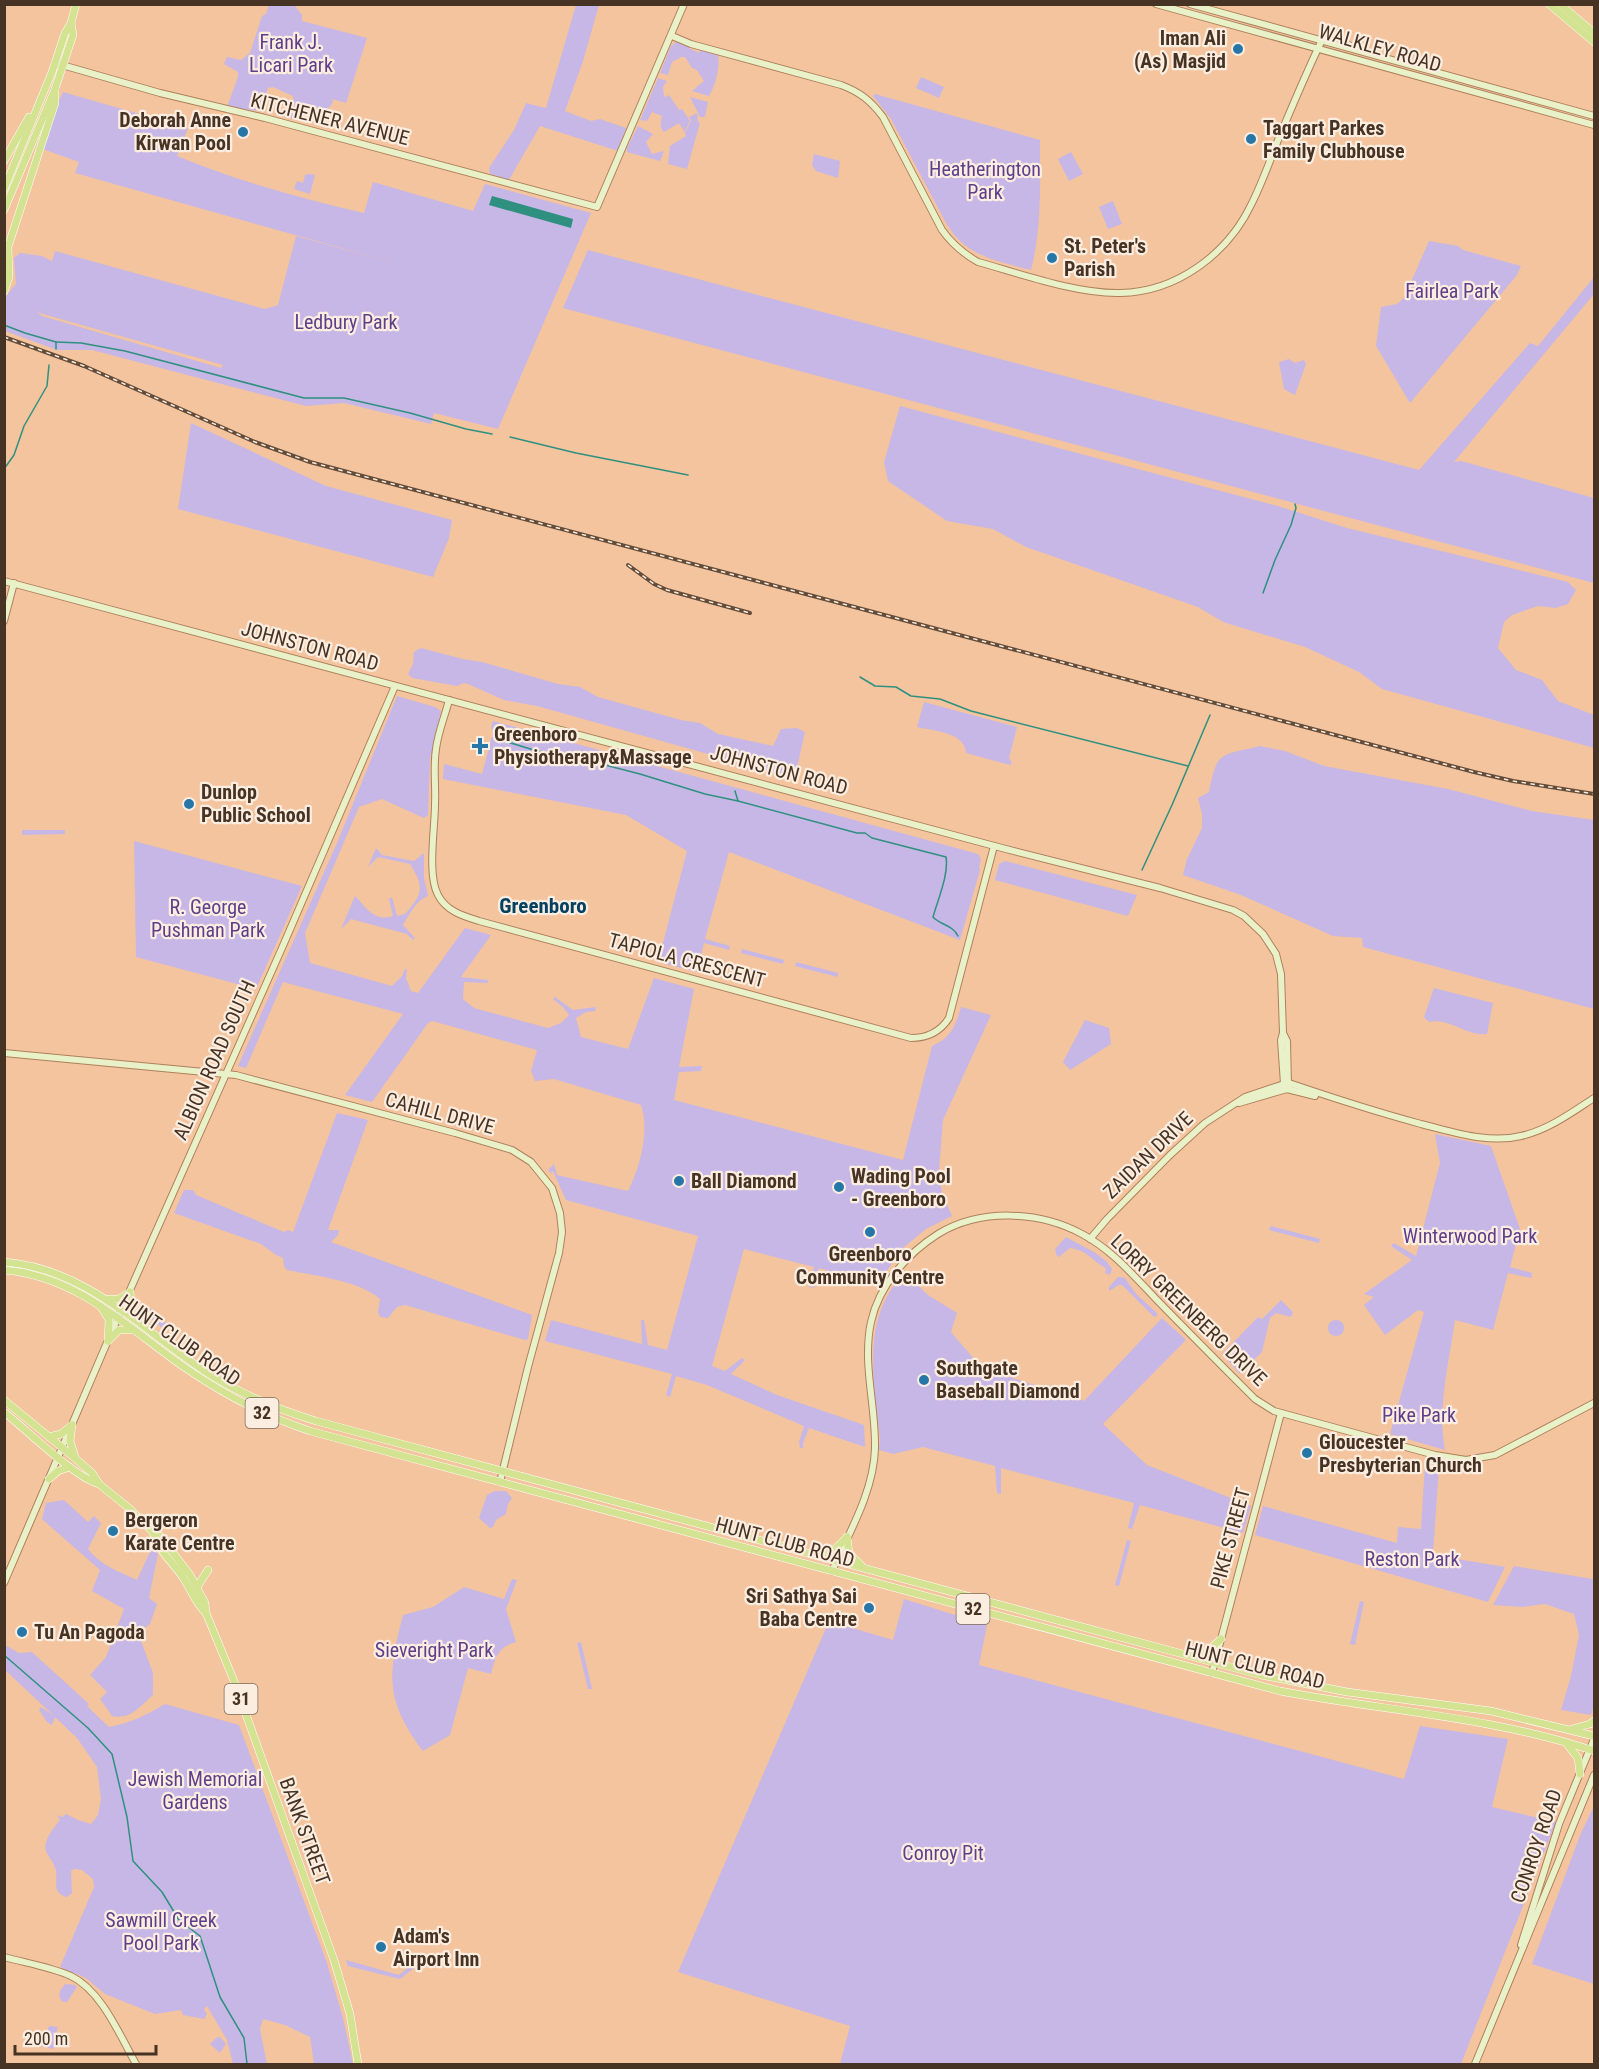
<svg xmlns="http://www.w3.org/2000/svg" width="1599" height="2069" font-family="'Roboto Condensed',sans-serif">
<style>
.green{fill:#c7b7e6;fill-rule:evenodd}
.water{fill:#2f9080}
.lines{fill:none;stroke-linecap:round;stroke-linejoin:round}
.stream{stroke:#2f9080;stroke-width:1.5}
.secondary-casing{stroke:#ae815c;stroke-width:8}
.primary-casing{stroke:#fff;stroke-width:8}
.secondary{stroke:#e9f1c8;stroke-width:6}
.primary{stroke:#d3e392;stroke-width:7}
.rail-casing{stroke:#644c38;stroke-width:4}
.rail{stroke:#fcede1;stroke-width:1.5;stroke-dasharray:4.5;stroke-linecap:butt}
.poi-dot{fill:#2677a8;stroke:#fcede1;stroke-width:2}
.labels{text-anchor:middle;stroke-width:4.5;stroke-linejoin:round;paint-order:stroke}
.shield{fill:#fcede1;stroke:#7d6b5c;stroke-width:1.5}
.shield-label{font-size:18px;font-weight:bold;fill:#463323}
.poi-label{font-size:20px;font-weight:bold;fill:#463323;stroke:#fcede1;text-anchor:start}
.park-label{font-size:20px;fill:#5e3f8b;stroke:#fcede1}
.street-label{font-size:20px;fill:#463323;stroke:#fcede1}
.neighbourhood-label{font-size:21px;font-weight:bold;fill:#034162;stroke:#fcede1}
</style>
<rect width="100%" height="100%" fill="#f4c49e"/>
<g class="green">
<polygon points="269,5 294,5 302,15 302,21 367,38 346,103 332,99 333,102 326,112 311,105 307,109 305,106 299,107 294,115 295,120 288,117 294,107 293,96 273,87 268,88 259,111 227,107 238,77 238,72 224,64 227,57 241,60 250,53 262,16 266,14"/>
<polygon points="576,5 599,5 583,61 565,111 591,121 600,119 626,128 618,151 540,126 509,180 490,174 489,168 514,130 526,103 546,108"/>
<path d="M676 42 690 46 689 48 699 53 700 50 718 55C720 66 716 85 709 96L692 91 704 81 697 70 692 68 685 57H681L672 62 668 75 660 73 671 46Z"/>
<polygon points="921,77 944,87 939,98 916,88"/>
<path d="M658 78 667 81 663 87 664 96 666 97 669 95 679 110 682 109 690 121 684 133V131L679 123 664 132C660 128 660 123 662 116L652 112 647 121 640 120Z"/>
<path d="M63 92 188 128 177 156C237 181 300 198 364 213L373 182 473 211 485 184 591 213 498 429 434 413 431 424 344 403 306 406 92 350H57L5 331 4 298 16 284 14 258 20 253 42 256 52 261 55 251 265 309 278 305 296 236 398 264 75 173 79 162 37 147ZM39 310V313L223 365 221 368 42 316 38 313Z"/>
<path d="M875 94 1040 140C1040 184 1042 227 1031 270 997 261 965 256 946 223L891 119 873 96Z"/>
<polygon points="690,97 708,102 705,117 700,117"/>
<polygon points="697,113 698,122 700,123 687,169 668,164 670,146 686,136 685,133 691,121 689,117"/>
<polygon points="638,126 653,134 646,142 652,154 664,151 660,161 627,152 627,148"/>
<polygon points="1071,152 1083,174 1069,181 1058,159"/>
<polygon points="814,154 840,161 838,178 816,171 812,165"/>
<polygon points="309,174 315,175 310,194 294,189 297,181 303,183 305,175"/>
<polygon points="1113,201 1122,224 1108,229 1099,207"/>
<polygon points="1429,241 1458,246 1463,250 1521,266 1517,275 1410,403 1376,346 1381,307 1397,304 1404,298"/>
<polygon points="588,250 1419,470 1530,343 1538,346 1594,277 1594,294 1454,462 1461,461 1594,498 1594,583 563,308"/>
<polygon points="1289,359 1295,363 1304,360 1306,364 1295,395 1284,389 1279,362"/>
<polygon points="900,406 1278,506 1347,528 1568,582 1576,590 1568,604 1556,608 1538,606 1512,615 1504,622 1498,648 1516,670 1542,680 1558,701 1594,715 1594,748 1382,689 1359,672 1305,647 1223,622 1198,607 1026,547 993,529 947,521 888,481 884,462"/>
<polygon points="191,423 326,486 452,520 449,538 433,577 178,509"/>
<polygon points="421,648 463,659 482,662 558,684 580,687 598,697 681,720 700,723 718,734 773,746 781,729 797,728 805,732 797,768 790,777 537,706 504,700 468,684 464,683 457,686 412,678 408,674 413,664 414,652"/>
<path d="M397 696 435 707 441 711 430 759 428 815 424 818 382 799 359 807 305 933 310 963 392 986 403 975 404 970 407 969 406 978 411 991 418 993 465 928 491 935 461 977 488 980V983L464 982 463 999 474 1008 548 1028 561 1023 569 1015 563 1007 553 999 555 997 573 1010 596 1007 595 1011 586 1012 576 1018 581 1037 628 1049 654 978 694 989 679 1067 702 1066 701 1071 679 1072 674 1100 903 1160 932 1046C951 1038 956 1025 961 1007L991 1015 943 1120 939 1172 942 1193 952 1216 926 1229 903 1248 877 1285 819 1268 814 1288 809 1287 814 1267 744 1249 712 1366 725 1371 742 1358 745 1360 731 1374 777 1395 864 1425 865 1447 809 1428 803 1443V1448H800L799 1442 804 1426 707 1385 676 1376 670 1397 666 1395 672 1374 545 1341 551 1320 642 1344 641 1320H644L648 1345 667 1350 698 1236 566 1200 553 1171 551 1173 548 1170 554 1164 557 1175 628 1191C640 1167 650 1131 641 1105L554 1079 535 1081 531 1071 537 1050 432 1021 428 1023 372 1102 345 1095 403 1014 283 982 246 1068 238 1066 337 843Z"/>
<path d="M924 702 1017 727 1009 758 1012 763 1010 765 966 753C965 732 934 731 917 727Z"/>
<polygon points="493,721 978,854 981,859 979,868 980,870 960,940 729,852 705,939 730,946 729,950 704,943 697,972 658,962 687,851 626,815 443,779 444,764 482,774 493,732 491,727"/>
<path d="M1260 746 1285 751 1324 766 1448 789 1532 811 1594 820V1009L1363 947 1362 938 1333 936 1241 895 1183 875 1187 859 1202 828V814L1198 798 1209 792C1217 750 1220 756 1260 746Z"/>
<polygon points="22,830 65,830 65,834 22,835"/>
<polygon points="134,841 302,886 256,989 136,957"/>
<path d="M376 848 382 855 414 861 424 853V878L428 896C416 900 409 915 403 925L415 938 413 940 407 934 351 919 341 929 355 896C367 908 374 922 393 916L389 899 392 897 397 916 405 914C424 893 424 887 410 864L378 857 368 867Z"/>
<polygon points="1005,861 1137,895 1128,916 995,880 999,864"/>
<polygon points="742,949 784,960 783,964 741,953"/>
<polygon points="796,962 838,973 838,977 795,966"/>
<path d="M1434 988 1493 1003 1487 1034C1467 1037 1450 1017 1429 1022L1424 1017Z"/>
<polygon points="1085,1020 1109,1028 1111,1044 1070,1070 1063,1062"/>
<path d="M337 1113 368 1120 328 1230H339L338 1235 331 1242 532 1315 528 1339 525 1340 405 1305 397 1307 388 1318 380 1317 378 1312 380 1299C358 1280 315 1276 287 1270L284 1266 283 1258 276 1255 261 1244 174 1213 184 1190H193L196 1195 284 1232 288 1230 293 1232Z"/>
<path d="M1435 1134 1491 1146 1520 1229 1510 1267 1532 1273 1531 1278 1508 1273 1493 1330 1455 1320C1449 1363 1437 1407 1445 1450L1390 1434 1424 1312 1418 1310 1385 1335 1364 1305 1374 1297 1364 1294 1412 1260 1391 1246 1394 1243 1416 1256 1440 1163Z"/>
<polygon points="1271,1226 1320,1239 1319,1243 1269,1230"/>
<path d="M1066 1237 1094 1252 1106 1261 1112 1269 1110 1275 1105 1273 1106 1268C1092 1261 1087 1250 1070 1248L1059 1257 1057 1256 1055 1249Z"/>
<path d="M905 1273 928 1295 957 1313 951 1332 982 1368 1084 1401 1162 1318 1186 1340 1103 1424 1147 1465 1251 1506 1243 1533 1140 1505 1132 1529 1128 1528 1134 1503 1001 1468V1494L997 1493 995 1466 923 1447 893 1454 879 1450 880 1438C874 1383 860 1316 905 1273Z"/>
<polygon points="1118,1277 1125,1278 1136,1294 1157,1313 1157,1316 1154,1317 1122,1285 1119,1285 1109,1291 1109,1287"/>
<polygon points="1281,1300 1293,1312 1291,1317 1276,1313 1270,1318 1262,1352 1240,1374 1222,1354 1258,1317 1262,1319"/>
<polygon points="136,1308 152,1309 162,1316 163,1322 170,1323 164,1329"/>
<circle cx="1336" cy="1328" r="8"/>
<polygon points="1425,1463 1439,1466 1433,1555 1505,1567 1488,1602 1255,1535 1263,1506 1397,1543 1398,1527 1421,1529"/>
<polygon points="495,1491 506,1491 512,1498 508,1504 506,1514 496,1520 493,1527 490,1528 479,1518 487,1495"/>
<path d="M64 1500 88 1522 94 1516 101 1523 88 1549C100 1565 120 1572 137 1580L149 1554 153 1549 158 1554 149 1598 157 1604 150 1624 138 1633 153 1673V1695C139 1707 131 1720 112 1716L100 1699 107 1692 90 1675 106 1657 124 1609 92 1591 100 1570 42 1519 46 1503Z"/>
<polygon points="1127,1540 1131,1541 1119,1586 1115,1585"/>
<polygon points="1514,1566 1593,1579 1594,1570 1594,1706 1591,1715 1561,1710 1571,1676 1579,1635 1574,1614 1545,1604 1522,1607 1493,1605"/>
<path d="M512 1579 517 1580 506 1609 516 1642C498 1647 495 1658 491 1674L468 1668 450 1735 423 1751C384 1700 388 1673 403 1615L433 1607 464 1587 504 1599Z"/>
<polygon points="904,1599 987,1625 979,1665 1404,1779 1420,1726 1508,1739 1492,1807 1556,1822 1461,2064 840,2064 850,2026 678,1972 829,1621 893,1640"/>
<polygon points="1360,1601 1364,1602 1355,1645 1350,1644"/>
<polygon points="581,1642 592,1689 588,1689 577,1643"/>
<path d="M5 1645 19 1653 32 1652 89 1704 87 1706 109 1727C131 1723 146 1715 165 1704L239 1725 327 1963 343 2018 353 2064H314L310 2037 285 2025 263 2019 260 2029 267 2064H233L227 2040 207 2006 204 2009 207 2014 204 2019 183 2015 181 2010 155 2014 105 1994 86 1978 60 1967 94 1887 93 1879 82 1870 74 1869 71 1871 72 1893 67 1897C51 1893 58 1881 56 1870 53 1858 41 1853 47 1840 49 1833 56 1825 60 1820L57 1815 63 1817 66 1814 78 1820 91 1824 98 1815 101 1799 97 1767 77 1738 55 1717 52 1725 47 1722 39 1710 41 1707 53 1715 5 1670Z"/>
<polygon points="1594,1806 1594,1984 1532,1964 1581,1833"/>
<polygon points="420,1958 423,1961 400,1979 348,1966 346,1960 399,1975"/>
<polygon points="65,1984 75,1985 77,1987 67,2002 63,2002 59,1997 60,1991"/>
<polygon points="49,2026 58,2027 54,2038 56,2046 53,2049 41,2046 37,2040 40,2033 46,2034"/>
<polygon points="220,2037 226,2044 220,2053 210,2044 216,2038"/>
</g>
<polygon class="water" points="492,196 573,219 571,228 489,205"/>
<g class="lines">
<g class="stream">
<polyline points="4,325 25,333 56,342 56,349"/>
<polyline points="56,342 81,343 125,351 304,398 344,398 410,413 466,429 492,434"/>
<polyline points="510,437 576,453 688,475"/>
<polyline points="4,469 14,455 24,426 47,386 49,365"/>
<polyline points="1263,593 1275,560 1291,525 1296,508 1295,504"/>
<polyline points="860,677 875,686 896,687 911,696 940,699 971,711 1188,766"/>
<path d="M501 740 537 751 570 756 640 774 705 794 738 801 857 833H865L872 838 946 857C949 874 938 899 933 917 940 925 953 925 958 936"/>
<polyline points="735,791 738,801"/>
<polyline points="1142,870 1172,805 1210,715"/>
<polyline points="4,1655 88,1728 112,1754 127,1817 133,1861 162,1892 179,1920 200,1936 220,1997 244,2038 247,2064"/>
</g>
<defs>
<g id="secondary">
<polyline points="1156,4 1594,125"/>
<polyline points="1190,4 1594,116"/>
<polyline points="1333,29 1335,36 1349,45"/>
<path d="M672 36 691 44 841 85C860 92 871 101 883 117L942 230C952 244 964 254 978 262 1021 274 1077 294 1120 293 1177 292 1228 254 1252 203 1262 183 1270 161 1278 140 1292 107 1306 73 1322 40"/>
<polyline points="55,63 160,93 265,118 597,207 684,4"/>
<polyline points="4,581 1002,848 1160,888 1233,910 1244,916 1263,934 1276,954 1281,974 1283,1033 1281,1040 1284,1084 1287,1089"/>
<polyline points="4,621 14,583"/>
<path d="M449 700C445 716 438 732 436 749 433 767 436 785 435 804 435 828 427 875 438 895 446 911 463 916 479 921L911 1038C928 1038 940 1032 949 1018L994 846"/>
<polyline points="1283,1033 1287,1041 1288,1086"/>
<polyline points="4,1053 236,1075 455,1133 512,1150 531,1162 552,1188 560,1213 562,1232 559,1253 528,1367 500,1482"/>
<polyline points="1287,1089 1315,1096"/>
<polyline points="1239,1103 1287,1089"/>
<path d="M1090 1239 1107 1219 1170 1155 1205 1123 1245 1097 1284 1084 1289 1083C1333 1098 1377 1112 1421 1124 1454 1132 1488 1144 1521 1136 1548 1130 1571 1113 1594 1098"/>
<path d="M832 1571C849 1533 874 1491 875 1448 876 1405 862 1364 871 1322 879 1285 908 1253 938 1234 981 1208 1039 1211 1082 1234 1111 1249 1134 1276 1156 1299 1189 1333 1222 1366 1255 1399L1274 1411 1435 1455 1466 1460 1495 1455 1594 1403"/>
<polyline points="4,1583 118,1317 282,948 395,686"/>
<polyline points="1212,1673 1281,1413"/>
<polyline points="1521,1945 1559,1824 1594,1739"/>
<path d="M4 1957C26 1963 51 1967 71 1976 102 1991 120 2036 136 2064"/>
<polyline points="1475,2064 1594,1775"/>
</g>
<g id="primary">
<polyline points="1549,4 1594,42"/>
<polyline points="1560,4 1594,33"/>
<polyline points="4,161 29,117"/>
<polyline points="4,189 52,72 65,33 71,23 76,4"/>
<polyline points="4,210 55,89 73,35 71,23"/>
<polyline points="4,292 9,277 8,247 55,103 55,89"/>
<path d="M4 1262C85 1268 140 1328 203 1370 238 1393 276 1409 316 1421L1261 1675 1347 1692 1491 1711 1594 1736"/>
<path d="M4 1270C77 1276 127 1327 184 1367 223 1394 265 1416 310 1431L1280 1691C1385 1711 1493 1717 1594 1751"/>
<polyline points="108,1299 119,1299 130,1292 132,1308 138,1321"/>
<polyline points="101,1307 109,1320 108,1341"/>
<polyline points="108,1341 119,1330 133,1330"/>
<polyline points="4,1400 76,1459 92,1473 99,1484 130,1509 153,1532 160,1536 190,1575 205,1603 206,1613 234,1681 334,1960 350,2014 358,2064"/>
<path d="M4 1412C27 1430 74 1477 99 1484"/>
<polyline points="72,1425 70,1441 75,1457"/>
<polyline points="49,1437 61,1434 72,1425"/>
<polyline points="49,1479 58,1471 70,1467"/>
<path d="M153 1532C156 1548 173 1563 182 1576 191 1589 195 1603 206 1613"/>
<polyline points="847,1537 849,1553 861,1565"/>
<polyline points="816,1552 834,1550 847,1537"/>
<polyline points="197,1587 208,1570"/>
<polyline points="1193,1655 1208,1651 1221,1639"/>
<polyline points="1572,1729 1590,1724 1594,1721"/>
<polyline points="1567,1744 1578,1758 1580,1774"/>
</g>
</defs>
<use href="#secondary" class="secondary-casing"/>
<use href="#primary" class="primary-casing"/>
<use href="#secondary" class="secondary"/>
<use href="#primary" class="primary"/>
<defs>
<g id="rail">
<polyline points="4,337 84,366 255,442 310,462 1474,772 1513,781 1594,794"/>
<polyline points="628,565 654,584 667,590 750,613"/>
</g>
</defs>
<use href="#rail" class="rail-casing"/>
<use href="#rail" class="rail"/>
</g>
<g class="poi-dot">
<circle cx="1238" cy="49" r="6"/>
<circle cx="243" cy="132" r="6"/>
<circle cx="1251" cy="139" r="6"/>
<circle cx="1052" cy="258" r="6"/>
<path d="M477 737h6v6h6v6h-6v6h-6v-6h-6v-6h6z"/>
<circle cx="189" cy="804" r="6"/>
<circle cx="679" cy="1181" r="6"/>
<circle cx="839" cy="1187" r="6"/>
<circle cx="870" cy="1232" r="6"/>
<circle cx="924" cy="1380" r="6"/>
<circle cx="1307" cy="1453" r="6"/>
<circle cx="113" cy="1531" r="6"/>
<circle cx="869" cy="1608" r="6"/>
<circle cx="22" cy="1632" r="6"/>
<circle cx="381" cy="1947" r="6"/>
</g>
<g class="labels">
<g class="shield">
<rect x="245.5" y="1398" width="33" height="30" rx="4.5"/>
<rect x="956.5" y="1594" width="33" height="30" rx="4.5"/>
<rect x="224.5" y="1684" width="33" height="30" rx="4.5"/>
</g>
<g class="shield-label">
<text x="262" y="1419">32</text>
<text x="973" y="1615">32</text>
<text x="241" y="1705">31</text>
</g>
<g class="poi-label">
<text x="1226" y="45" text-anchor="end">Iman Ali<tspan x="1226" dy="23">(As) Masjid</tspan></text>
<text x="231" y="127" text-anchor="end">Deborah Anne<tspan x="231" dy="23">Kirwan Pool</tspan></text>
<text x="1263" y="135">Taggart Parkes<tspan x="1263" dy="23">Family Clubhouse</tspan></text>
<text x="1064" y="253">St. Peter's<tspan x="1064" dy="23">Parish</tspan></text>
<text x="494" y="741">Greenboro<tspan x="494" dy="23">Physiotherapy&amp;Massage</tspan></text>
<text x="201" y="799">Dunlop<tspan x="201" dy="23">Public School</tspan></text>
<text x="851" y="1183">Wading Pool<tspan x="851" dy="23">- Greenboro</tspan></text>
<text x="691" y="1188">Ball Diamond</text>
<text x="870" y="1261" text-anchor="middle">Greenboro<tspan x="870" dy="23">Community Centre</tspan></text>
<text x="936" y="1375">Southgate<tspan x="936" dy="23">Baseball Diamond</tspan></text>
<text x="1319" y="1449">Gloucester<tspan x="1319" dy="23">Presbyterian Church</tspan></text>
<text x="125" y="1527">Bergeron<tspan x="125" dy="23">Karate Centre</tspan></text>
<text x="857" y="1603" text-anchor="end">Sri Sathya Sai<tspan x="857" dy="23">Baba Centre</tspan></text>
<text x="34" y="1639">Tu An Pagoda</text>
<text x="393" y="1943">Adam's<tspan x="393" dy="23">Airport Inn</tspan></text>
</g>
<g class="park-label">
<text x="291" y="49">Frank J.<tspan x="291" dy="23">Licari Park</tspan></text>
<text x="985" y="176">Heatherington<tspan x="985" dy="23">Park</tspan></text>
<text x="1452" y="298">Fairlea Park</text>
<text x="346" y="329">Ledbury Park</text>
<text x="208" y="914">R. George<tspan x="208" dy="23">Pushman Park</tspan></text>
<text x="1470" y="1243">Winterwood Park</text>
<text x="1419" y="1422">Pike Park</text>
<text x="1412" y="1566">Reston Park</text>
<text x="434" y="1657">Sieveright Park</text>
<text x="195" y="1786">Jewish Memorial<tspan x="195" dy="23">Gardens</tspan></text>
<text x="943" y="1860">Conroy Pit</text>
<text x="161" y="1927">Sawmill Creek<tspan x="161" dy="23">Pool Park</tspan></text>
</g>
<g class="street-label">
<text transform="translate(1380 48) rotate(16)" y="7">WALKLEY ROAD</text>
<text transform="translate(330 119) rotate(14)" y="7">KITCHENER AVENUE</text>
<text transform="translate(310 646) rotate(15)" y="7">JOHNSTON ROAD</text>
<text transform="translate(779 770) rotate(15)" y="7">JOHNSTON ROAD</text>
<text transform="translate(687 960) rotate(15)" y="7">TAPIOLA CRESCENT</text>
<text transform="translate(214 1060) rotate(-66)" y="7">ALBION ROAD SOUTH</text>
<text transform="translate(440 1113) rotate(15)" y="7">CAHILL DRIVE</text>
<text transform="translate(1148 1155) rotate(-44)" y="7">ZAIDAN DRIVE</text>
<text transform="translate(1189 1310) rotate(44)" y="7">LORRY GREENBERG DRIVE</text>
<text transform="translate(180 1340) rotate(35)" y="7">HUNT CLUB ROAD</text>
<text transform="translate(1230 1538) rotate(-75)" y="7">PIKE STREET</text>
<text transform="translate(785 1542) rotate(15)" y="7">HUNT CLUB ROAD</text>
<text transform="translate(1255 1665) rotate(14)" y="7">HUNT CLUB ROAD</text>
<text transform="translate(305 1831) rotate(70)" y="7">BANK STREET</text>
<text transform="translate(1536 1846) rotate(-71)" y="7">CONROY ROAD</text>
</g>
<g class="neighbourhood-label">
<text x="543" y="913">Greenboro</text>
</g>
</g>
<rect width="1599" height="2069" fill="none" stroke="#463323" stroke-width="12"/>
<path d="M15 2045v9h141v-9" fill="none" stroke="#463323" stroke-width="3"/>
<text x="24" y="2045" font-size="18" fill="#463323" stroke="#fcede1" stroke-width="4.5" paint-order="stroke">200 m</text>
</svg>
